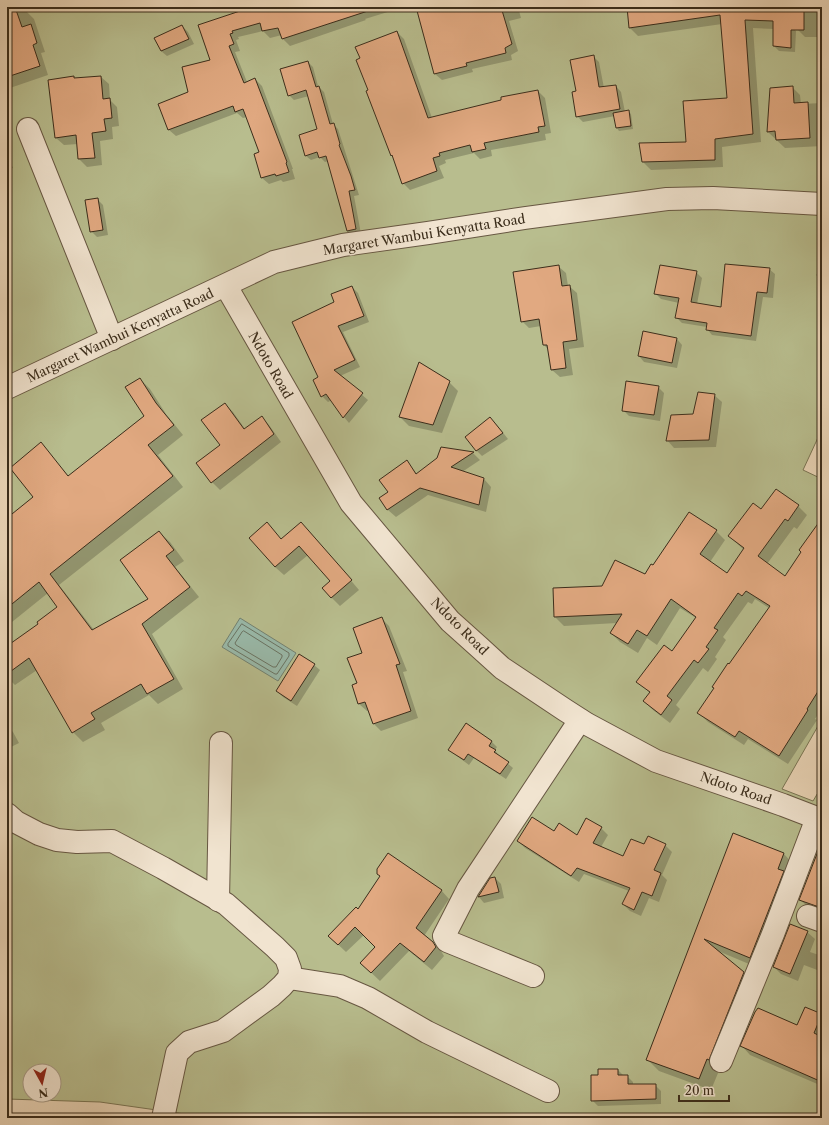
<svg xmlns="http://www.w3.org/2000/svg" width="829" height="1125" font-family="'Libre Caslon Text',serif">
<style>
.green{fill:#b8bd8e;stroke:#7a7554;fill-rule:evenodd}
.water{fill:#99b9a9;stroke:#738170}
.shadow{fill:#0003}
.lines{fill:none;stroke-linecap:round;stroke-linejoin:round}
.shore{stroke:#6a7362;stroke-width:1}
.building{fill:#e1a981;stroke:#3b2d1b}
.minor-casing{stroke:#675742;stroke-width:24}
.minor{stroke:#f1e4d0;stroke-width:22}
.labels{text-anchor:middle;stroke-width:3;stroke-linejoin:round;paint-order:stroke}
.street-label{font-size:13px;fill:#3b2d1b;stroke:#f1e4d0}
</style>
<rect width="100%" height="100%" fill="#ead5b7"/>
<filter id="stains"><feTurbulence type="fractalNoise" baseFrequency=".005" numOctaves="4"/><feColorMatrix values="0 0 0 0 .2 0 0 0 0 .09 0 0 0 0 .02 0 0 0 .5 -.17"/></filter>
<radialGradient id="worn" r=".72"><stop offset=".6" stop-color="#630" stop-opacity="0"/><stop offset="1" stop-color="#630" stop-opacity=".3"/></radialGradient>
<path class="green" d="M7 7H822V429L803 470 822 479V719L782 789 813 801 822 786V1118H213L100 1102 7 1099ZM30 1071H54V1095H30Z"/>
<polygon class="water" points="240,618 296,653 278,681 222,647"/>
<g class="shadow">
<polygon points="250,7 404,7 365,19 366,20 290,46 283,39 282,35 270,38 263,31 238,37 239,39 236,40 240,51 235,52 247,82 255,79 262,86 293,169 292,169 295,179 283,182 281,180 269,184 262,178 261,153 247,117 243,118 237,113 176,136 169,130 159,105 189,92 211,61 199,26 250,9"/>
<polygon points="406,7 518,7 521,18 509,21 518,51 511,55 512,60 472,69 473,72 442,80 435,74 417,10 410,12"/>
<polygon points="628,7 771,7 796,31 795,52 779,51 774,46 774,29 753,28 761,142 722,147 723,167 651,170 643,162 640,144 687,143 728,99 722,24 638,36 630,28"/>
<polygon points="796,7 822,7 822,37 805,37 798,30"/>
<polygon points="25,10 34,19 45,52 41,53 48,75 7,89 7,16"/>
<polygon points="182,26 188,32 194,44 167,56 161,51"/>
<polygon points="397,32 404,39 432,118 538,91 545,98 551,133 545,134 546,140 491,150 492,156 480,159 474,153 445,160 446,163 439,166 444,178 410,190 403,183 369,90"/>
<polygon points="594,57 599,62 604,88 616,86 621,92 625,112 629,112 631,114 633,129 619,131 617,128 615,116 583,122 577,116 577,92"/>
<polygon points="308,62 313,67 318,86 324,92 333,124 338,129 359,195 354,196 361,234 352,236 347,231 329,161 325,162 320,157 311,160 306,156 318,129 309,96 294,100 289,95"/>
<polygon points="101,77 109,84 110,100 117,107 119,126 112,127 113,139 100,141 102,165 87,167 79,159 78,144 64,145 56,138 75,79"/>
<polygon points="792,87 800,95 801,104 822,103 822,146 785,148 768,132 771,89"/>
<polygon points="7,155 13,168 7,170"/>
<polygon points="97,199 103,205 108,235 97,237 91,231"/>
<polygon points="558,266 566,273 568,286 569,286 577,293 584,347 569,349 573,375 560,377 552,370 549,350 544,345 541,326 529,328 522,321"/>
<polygon points="822,267 822,281 816,275"/>
<polygon points="769,269 775,274 773,298 763,297 756,341 712,335 707,329 707,327 682,323 676,317 679,303 661,299 656,294 696,272 702,278 697,304 722,308"/>
<polygon points="352,287 358,293 369,322 343,332 360,367 340,376 368,400 349,423 344,417 332,400 328,402 322,396 319,377 335,302"/>
<polygon points="677,339 682,345 677,368 644,362 639,356"/>
<polygon points="140,379 150,389 166,414 183,435 158,455 183,487 59,585 94,630 150,599 159,532 170,542 184,561 175,567 199,597 152,634 183,689 158,704 149,695 101,723 105,730 83,742 73,732 37,670 15,685 10,680 7,683 7,647 40,624 59,607 48,593 7,626 7,519 35,497 41,444 69,477 145,416"/>
<polygon points="449,382 458,391 442,433 409,426 400,417"/>
<polygon points="658,387 664,393 660,421 629,416 623,410"/>
<polygon points="714,395 722,402 716,447 674,448 667,440"/>
<polygon points="225,404 233,412 245,429 261,417 269,425 281,442 220,490 212,482 222,446"/>
<polygon points="496,424 508,439 482,456 476,450"/>
<polygon points="442,448 473,453 480,460 462,472 484,479 491,487 486,512 428,495 396,517 388,510 380,498 389,492 407,462 417,474 438,459"/>
<polygon points="776,490 798,506 807,515 797,529 794,527 767,564 785,578 822,520 822,708 815,719 817,720 788,764 748,739 744,745 708,722 699,713 729,666 769,608 755,599 752,604 748,602 723,637 726,640 715,657 717,659 708,672 703,668 676,705 680,709 670,723 653,710 644,701 650,693 637,681 672,652 696,618 680,608 657,645 647,638 638,653 620,642 611,633 617,623 564,626 555,617 603,586 645,576 653,566 716,531 725,540 710,562 727,574 744,550 729,536 761,510"/>
<polygon points="310,532 359,590 340,606 331,597 331,582 308,555 284,575 275,567 282,540"/>
<polygon points="381,618 389,626 407,671 403,672 418,718 381,731 374,724 369,710 367,711 359,704 358,684"/>
<polygon points="314,665 320,670 297,706 283,697 277,691"/>
<polygon points="467,725 492,742 497,747 495,750 499,756 513,768 506,779 474,758 469,765 449,750"/>
<polygon points="7,726 13,732 19,743 7,749"/>
<polygon points="586,820 601,828 608,835 601,847 624,857 644,846 665,845 672,852 662,875 667,880 659,902 649,898 641,916 630,911 623,904 629,891 584,874 579,882 525,848 518,841 554,832 577,836"/>
<polygon points="734,835 784,854 795,866 761,969 718,951 755,984 711,1090 659,1071 647,1059"/>
<polygon points="822,861 822,911 806,905 800,900"/>
<polygon points="495,878 501,884 504,898 484,903 479,897 491,879"/>
<polygon points="441,890 449,899 424,936 441,951 444,956 432,970 409,951 380,981 361,963 376,947 364,935 346,952 329,936 358,910"/>
<polygon points="807,932 815,939 810,952 822,956 822,979 818,976 820,971 804,965 798,981 781,974 774,967"/>
<polygon points="806,1008 822,1016 822,1086 750,1055 742,1046 797,1026"/>
<polygon points="618,1070 624,1076 627,1076 633,1082 633,1085 655,1085 661,1091 661,1104 598,1106 592,1100 599,1076"/>
</g>
<g class="lines">
<g class="shore">
<polygon points="242,624 289,653 289,656 277,674 275,674 228,646 228,644"/>
<polygon points="244,631 282,655 282,657 276,667 273,667 236,645 235,643 242,632"/>
</g>
</g>
<g class="building">
<polygon points="7,7 15,7 22,27 31,24 37,43 33,45 40,66 7,77"/>
<polygon points="252,7 370,7 371,10 282,39 278,28 262,31 260,23 232,31 233,33 230,34 234,44 229,46 244,83 255,78 287,162 286,163 289,172 276,176 275,174 261,178 254,154 259,152 243,109 235,112 233,106 168,130 158,104 188,92 182,67 210,60 198,25"/>
<polygon points="416,7 501,7 512,44 505,48 506,53 466,63 467,66 434,74"/>
<polygon points="627,7 804,7 804,30 791,30 791,48 773,46 773,21 745,20 753,134 715,139 715,160 642,162 639,143 686,142 683,101 727,98 720,15 629,28"/>
<polygon points="182,25 189,39 161,51 154,38"/>
<polygon points="397,31 428,118 501,100 501,97 538,90 545,126 538,127 539,132 484,143 486,149 472,152 470,145 439,153 440,156 433,158 437,171 402,184 392,155 391,156 366,91 368,90 356,60 360,58 355,47"/>
<polygon points="594,55 599,87 616,85 620,109 576,117 572,92 576,91 570,60"/>
<polygon points="308,61 316,87 319,86 330,124 334,123 340,144 339,145 351,176 355,190 349,191 356,229 347,231 326,156 319,158 317,152 305,156 299,135 317,129 306,90 288,96 280,69"/>
<polygon points="74,76 74,78 101,76 103,99 110,98 112,118 104,119 106,131 92,133 95,158 78,159 76,135 55,138 48,80"/>
<polygon points="793,86 794,103 808,102 810,138 776,140 775,131 767,132 770,88"/>
<polygon points="629,110 631,126 616,128 613,113"/>
<polygon points="98,198 103,230 90,232 85,200"/>
<polygon points="725,264 770,268 767,293 757,292 751,336 706,330 707,323 675,318 679,298 654,294 660,265 697,271 691,302 721,307"/>
<polygon points="559,265 562,286 570,285 577,340 563,342 566,368 551,370 547,345 543,345 539,319 521,322 513,272"/>
<polygon points="352,286 364,316 338,326 355,360 334,370 363,393 343,418 326,394 321,397 313,380 318,377 292,322 334,302 331,294"/>
<polygon points="643,331 677,338 672,363 638,356"/>
<polygon points="419,362 450,381 433,425 399,417"/>
<polygon points="140,378 156,403 174,425 148,445 173,476 50,574 92,630 148,599 120,560 159,531 174,550 166,556 190,587 142,624 174,679 147,694 141,684 91,713 95,719 72,733 29,658 7,674 7,646 38,624 37,622 57,607 39,582 7,608 7,518 33,497 10,468 41,442 68,476 144,416 125,387"/>
<polygon points="626,381 659,386 654,415 622,411"/>
<polygon points="698,392 715,394 709,440 666,441 671,415 693,414"/>
<polygon points="225,403 244,429 262,416 274,434 211,483 196,463 220,445 201,420"/>
<polygon points="490,417 503,433 476,451 465,437"/>
<polygon points="441,447 474,452 451,467 484,478 479,505 420,488 387,510 379,498 388,492 379,480 407,460 416,474 437,458"/>
<polygon points="776,489 799,505 788,521 785,519 758,556 785,576 801,552 799,550 822,518 822,685 807,709 808,710 779,756 739,731 735,737 697,713 714,688 712,687 728,663 729,664 770,606 746,591 742,596 738,593 714,628 718,630 706,647 709,649 698,663 694,660 667,696 672,700 661,715 643,701 650,692 636,682 664,645 672,651 696,617 671,599 647,636 637,630 628,644 610,633 622,614 554,617 553,588 602,586 615,560 645,574 651,564 653,565 689,512 717,530 700,554 727,573 744,548 728,536 753,503 761,509"/>
<polygon points="267,522 281,539 301,522 352,580 331,598 322,588 330,581 299,546 275,567 249,538"/>
<polygon points="382,617 400,664 396,665 411,711 373,724 365,702 358,704 352,685 357,683 347,658 362,653 353,628"/>
<polygon points="299,654 315,664 291,701 276,691"/>
<polygon points="466,723 492,741 489,746 496,750 494,752 509,762 500,774 468,754 464,760 448,750"/>
<polygon points="532,817 554,831 559,823 577,835 586,818 602,827 593,843 623,856 631,839 644,844 648,836 666,844 654,870 661,873 652,896 642,892 634,910 622,904 630,888 577,868 571,876 517,841"/>
<polygon points="733,833 784,853 778,869 784,871 750,958 704,939 744,972 709,1060 707,1059 699,1079 646,1060"/>
<polygon points="822,841 822,899 819,907 799,900"/>
<polygon points="388,853 442,890 416,928 433,942 436,947 424,962 400,943 371,973 360,963 375,947 355,927 338,945 328,936 356,907 358,909 380,876 377,874 377,869"/>
<polygon points="495,877 499,892 478,897 490,878"/>
<polygon points="790,924 808,931 790,974 773,967"/>
<polygon points="805,1007 822,1014 814,1033 822,1037 822,1082 740,1046 755,1012 758,1008 797,1025"/>
<polygon points="598,1069 618,1069 618,1075 628,1075 628,1084 656,1084 656,1099 591,1101 591,1075 598,1075"/>
</g>
<g class="lines">
<defs>
<g id="minor">
<polyline points="28,129 112,339"/>
<polyline points="226,286 351,503 450,621 479,647 502,668 565,710 587,724 656,761 783,805 822,820"/>
<polyline points="7,388 274,262 343,245 428,233 525,218 667,199 713,198 822,204"/>
<polyline points="7,814 16,822 39,834 57,840 77,842 112,841 163,868 226,904 275,947 286,958 290,969 289,978 282,986 271,996 223,1031 189,1042 177,1053 163,1118"/>
<polyline points="218,900 221,743"/>
<polyline points="808,916 822,921"/>
<polyline points="533,976 447,941 444,936 468,889 580,720"/>
<polyline points="289,978 340,986 368,998 427,1032 548,1091"/>
<polyline points="721,1061 773,934 817,818"/>
</g>
</defs>
<use href="#minor" class="minor-casing"/>
<use href="#minor" class="minor"/>
</g>
<g class="labels">
<g class="street-label">
<text transform="translate(424 234) rotate(-9)" y="5">Margaret Wambui Kenyatta Road</text>
<text transform="translate(120 335) rotate(-25)" y="5">Margaret Wambui Kenyatta Road</text>
<text transform="translate(271 365) rotate(60)" y="5">Ndoto Road</text>
<text transform="translate(460 626) rotate(45)" y="5">Ndoto Road</text>
<text transform="translate(736 788) rotate(19)" y="5">Ndoto Road</text>
</g>
</g>
<rect width="829" height="1125" fill="none" stroke="#ead5b7" stroke-width="24"/>
<rect x="8" y="8" width="813" height="1109" fill="none" stroke="#3b2d1b" stroke-width="2"/>
<rect x="12" y="12" width="805" height="1101" fill="none" stroke="#3b2d1b"/>
<g transform="translate(42 1083) rotate(172)"><circle r="19" fill="#f1e4d0" stroke="#a89b88"/>
<path d="M0-3L7 15L0 10L-7 15Z" fill="#8f2418"/>
<text y="-6" font-size="11" font-weight="bold" text-anchor="middle" fill="#3b2d1b">N</text>
</g>
<path d="M679 1095v6h50v-6" fill="none" stroke="#3b2d1b" stroke-width="2"/>
<text x="685" y="1095" font-size="12" fill="#3b2d1b" stroke="#f1e4d0" stroke-width="3" paint-order="stroke">20 m</text>
<rect width="100%" height="100%" filter="url(#stains)"/>
<rect width="100%" height="100%" fill="url(#worn)"/>
</svg>
